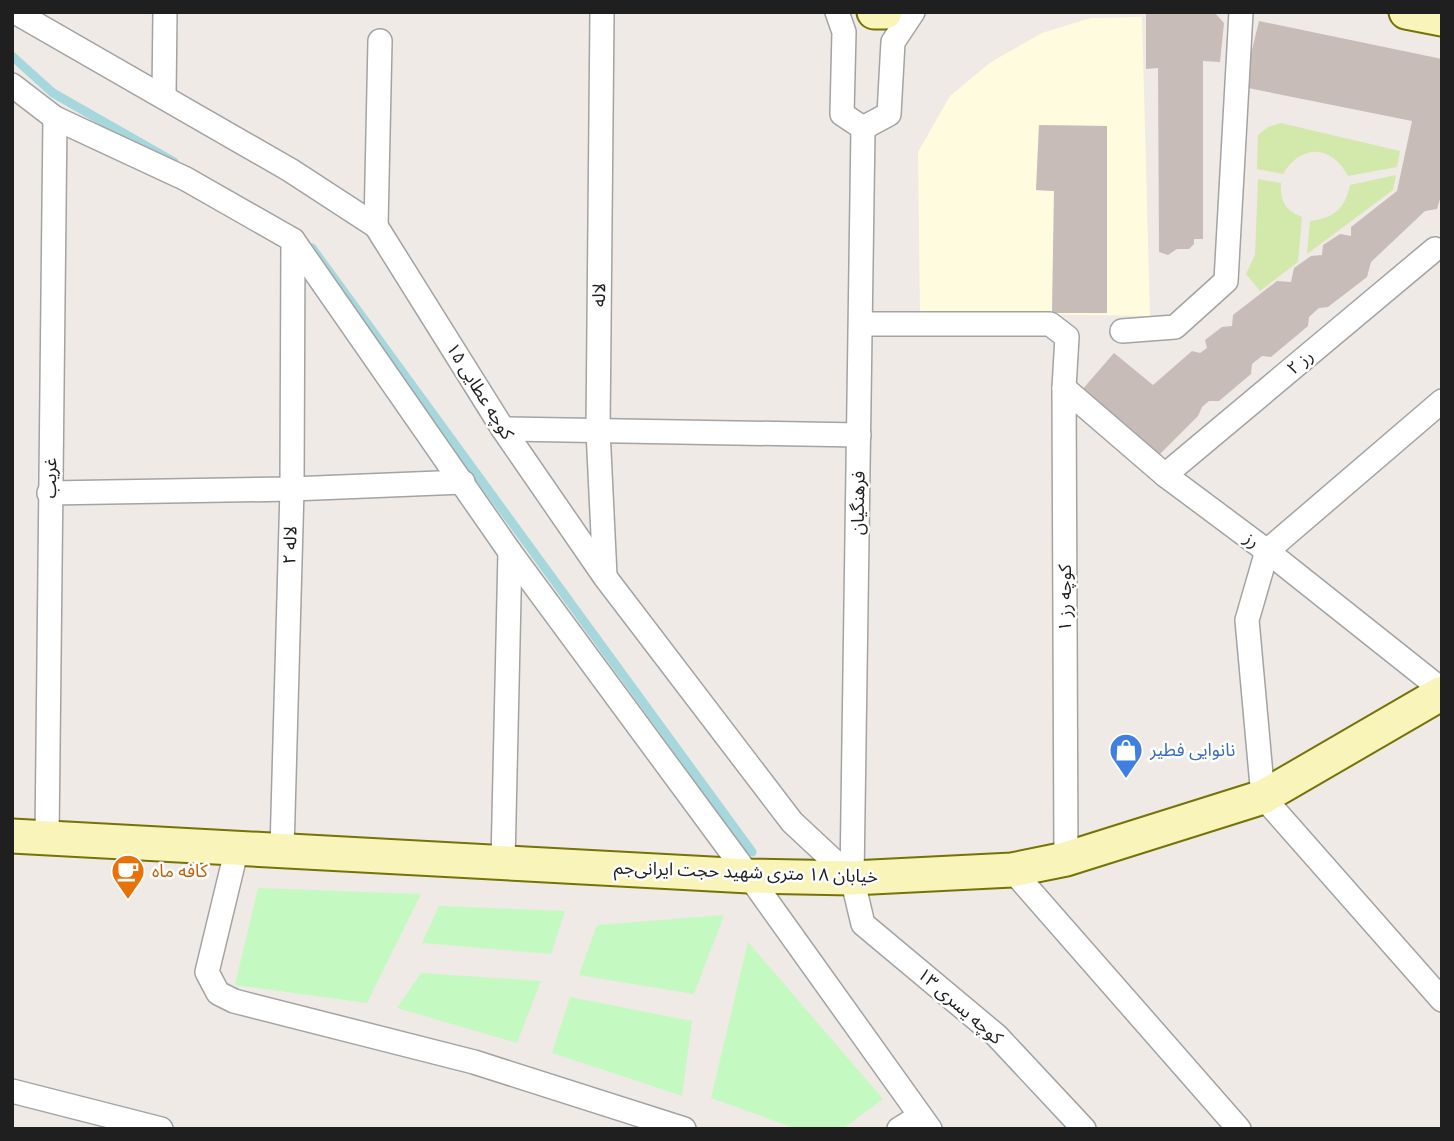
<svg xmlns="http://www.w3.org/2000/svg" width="1454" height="1141" font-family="Overpass,'Noto Sans Arabic',sans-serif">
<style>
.education{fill:#fffbde;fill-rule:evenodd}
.grass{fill:#d2e9ab}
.park{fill:#c5f9c2}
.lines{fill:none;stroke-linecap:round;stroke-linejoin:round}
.stream{stroke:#a5d7dd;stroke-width:9}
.building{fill:#c7bcb8}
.street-casing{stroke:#a3a3a3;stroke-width:26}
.secondary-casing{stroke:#757306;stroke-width:37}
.street{stroke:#fff;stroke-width:23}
.secondary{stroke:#f9f4b9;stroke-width:33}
.labels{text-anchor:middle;stroke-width:5;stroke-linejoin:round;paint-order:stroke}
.street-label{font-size:18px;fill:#1f1f1f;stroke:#fff}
.shop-label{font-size:18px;fill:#366cbe;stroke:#fff;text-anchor:start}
.food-label{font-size:18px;fill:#c56008;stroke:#fff;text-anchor:start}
</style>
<rect width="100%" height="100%" fill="#efeae5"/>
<path class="education" d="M1142 17 1150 316 920 312 918 152 950 96 991 62 1042 33 1091 18ZM1039 125 1107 126V313H1052L1054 191 1036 190Z"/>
<g class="grass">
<path d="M1281 123 1400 151 1397 167 1348 176C1331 144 1301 144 1283 174L1257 169 1258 135 1268 127Z"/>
<path d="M1396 175 1393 190 1307 254 1310 221C1335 218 1345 208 1350 185Z"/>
<path d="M1258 179 1281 183C1280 201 1285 210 1302 217L1298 262 1260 291 1246 274 1255 255Z"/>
</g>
<g class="park">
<polygon points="258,888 421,894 367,1003 235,985"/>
<polygon points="439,906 565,911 551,954 422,943"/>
<polygon points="724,915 694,994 579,975 597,925"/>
<polygon points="748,942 883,1099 842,1129 797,1129 711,1098"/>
<polygon points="421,973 541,981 517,1043 397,1008"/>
<polygon points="570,997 692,1021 682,1096 552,1053"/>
</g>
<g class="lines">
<g class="stream">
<polyline points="12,56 53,93 174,162"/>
<polyline points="312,248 752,852"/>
</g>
</g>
<g class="building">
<polygon points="1146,12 1214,12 1224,23 1220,62 1203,61 1203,239 1194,239 1194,244 1189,249 1177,249 1168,255 1159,252 1158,68 1146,69"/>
<polygon points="1259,21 1442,59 1442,192 1437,209 1425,211 1371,262 1367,277 1328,307 1319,308 1309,317 1308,326 1271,357 1262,356 1252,364 1251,374 1219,401 1209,401 1202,407 1198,416 1160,454 1081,391 1114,353 1153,385 1192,351 1200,353 1207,348 1205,340 1222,327 1232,326 1233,315 1277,281 1291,282 1294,268 1311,256 1322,255 1323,245 1340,234 1351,236 1351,227 1397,191 1412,121 1243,87"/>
<polygon points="1039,125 1107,126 1107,313 1052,313 1054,191 1036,190"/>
</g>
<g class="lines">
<defs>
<g id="street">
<polyline points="15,12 290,170 376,226 503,429 605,577 792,822 852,878"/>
<polyline points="602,12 598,430 605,576"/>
<polyline points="837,12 844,32 842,114 863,128"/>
<polyline points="12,85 55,118 186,179 293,240 510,552 749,876 930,1129"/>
<polyline points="164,96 165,12"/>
<polyline points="863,128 852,878 863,924 997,1036 1084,1129"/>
<polyline points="863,128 889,114 893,42 913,12"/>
<polyline points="376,226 380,41"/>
<polyline points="861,324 1050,324 1067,337 1064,388 1066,859"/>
<polyline points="1122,331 1175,327 1226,281 1241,12"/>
<polyline points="1064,388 1165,475 1267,551 1442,690"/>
<polyline points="1442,401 1267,551 1247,620 1263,797 1442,1000"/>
<polyline points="503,429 859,435"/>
<polyline points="1165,475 1435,249"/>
<polyline points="49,493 292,489 463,482"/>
<polyline points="47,838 55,118"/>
<polyline points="237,848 207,972 218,993 234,1001 474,1062 684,1129"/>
<polyline points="282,850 292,489 293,240"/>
<polyline points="503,862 510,552"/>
<polyline points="1012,870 1239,1129"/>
<polyline points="12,1091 161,1129"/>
<polyline points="899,1129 920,1116"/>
</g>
<g id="secondary">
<polyline points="874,12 885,12"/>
<polyline points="1406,12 1442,19"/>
<polyline points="12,836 749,876 852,878 1012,870 1066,859 1263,797 1442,693"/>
</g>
</defs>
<use href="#street" class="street-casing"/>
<use href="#secondary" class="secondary-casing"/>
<use href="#street" class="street"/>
<use href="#secondary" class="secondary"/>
</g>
<defs>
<symbol id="shop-pin" viewBox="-11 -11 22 30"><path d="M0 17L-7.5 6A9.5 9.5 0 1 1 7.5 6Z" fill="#3f7fe0" stroke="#fff"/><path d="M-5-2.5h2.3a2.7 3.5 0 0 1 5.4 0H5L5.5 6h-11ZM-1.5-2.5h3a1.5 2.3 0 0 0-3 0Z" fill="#fff"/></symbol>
<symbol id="cafe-pin" viewBox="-11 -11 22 30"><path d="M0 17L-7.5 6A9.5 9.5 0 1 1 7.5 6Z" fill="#e8710a" stroke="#fff"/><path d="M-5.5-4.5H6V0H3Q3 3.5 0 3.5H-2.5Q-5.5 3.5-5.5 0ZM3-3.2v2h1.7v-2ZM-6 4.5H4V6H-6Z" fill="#fff"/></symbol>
</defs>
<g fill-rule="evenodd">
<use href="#shop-pin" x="1107" y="731" width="38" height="52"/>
<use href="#cafe-pin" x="109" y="852" width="38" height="52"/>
</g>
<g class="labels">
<g class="street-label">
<text transform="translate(599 295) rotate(-89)" y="6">لاله</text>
<text transform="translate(1300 362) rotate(-40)" y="6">رز ۲</text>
<text transform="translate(480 391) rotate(58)" y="6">کوچه عطایی ۱۵</text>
<text transform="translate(50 478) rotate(-89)" y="6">غریب</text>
<text transform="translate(858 503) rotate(-89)" y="6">فرهنگیان</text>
<text transform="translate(1252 540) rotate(37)" y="6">رز</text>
<text transform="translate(290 545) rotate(-88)" y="6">لاله ۲</text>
<text transform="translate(1065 598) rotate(-90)" y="6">کوچه رز ۱</text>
<text transform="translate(746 872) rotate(2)" y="6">خیابان ۱۸ متری شهید حجت ایرانی‌جم</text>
<text transform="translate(960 1006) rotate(41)" y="6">کوچه یسری ۱۳</text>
</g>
<g class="shop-label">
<text x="1150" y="756">نانوایی فطیر</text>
</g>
<g class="food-label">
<text x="152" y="877">کافه ماه</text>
</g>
</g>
<rect width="1454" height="1141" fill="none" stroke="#1f1f1f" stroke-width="28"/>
</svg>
